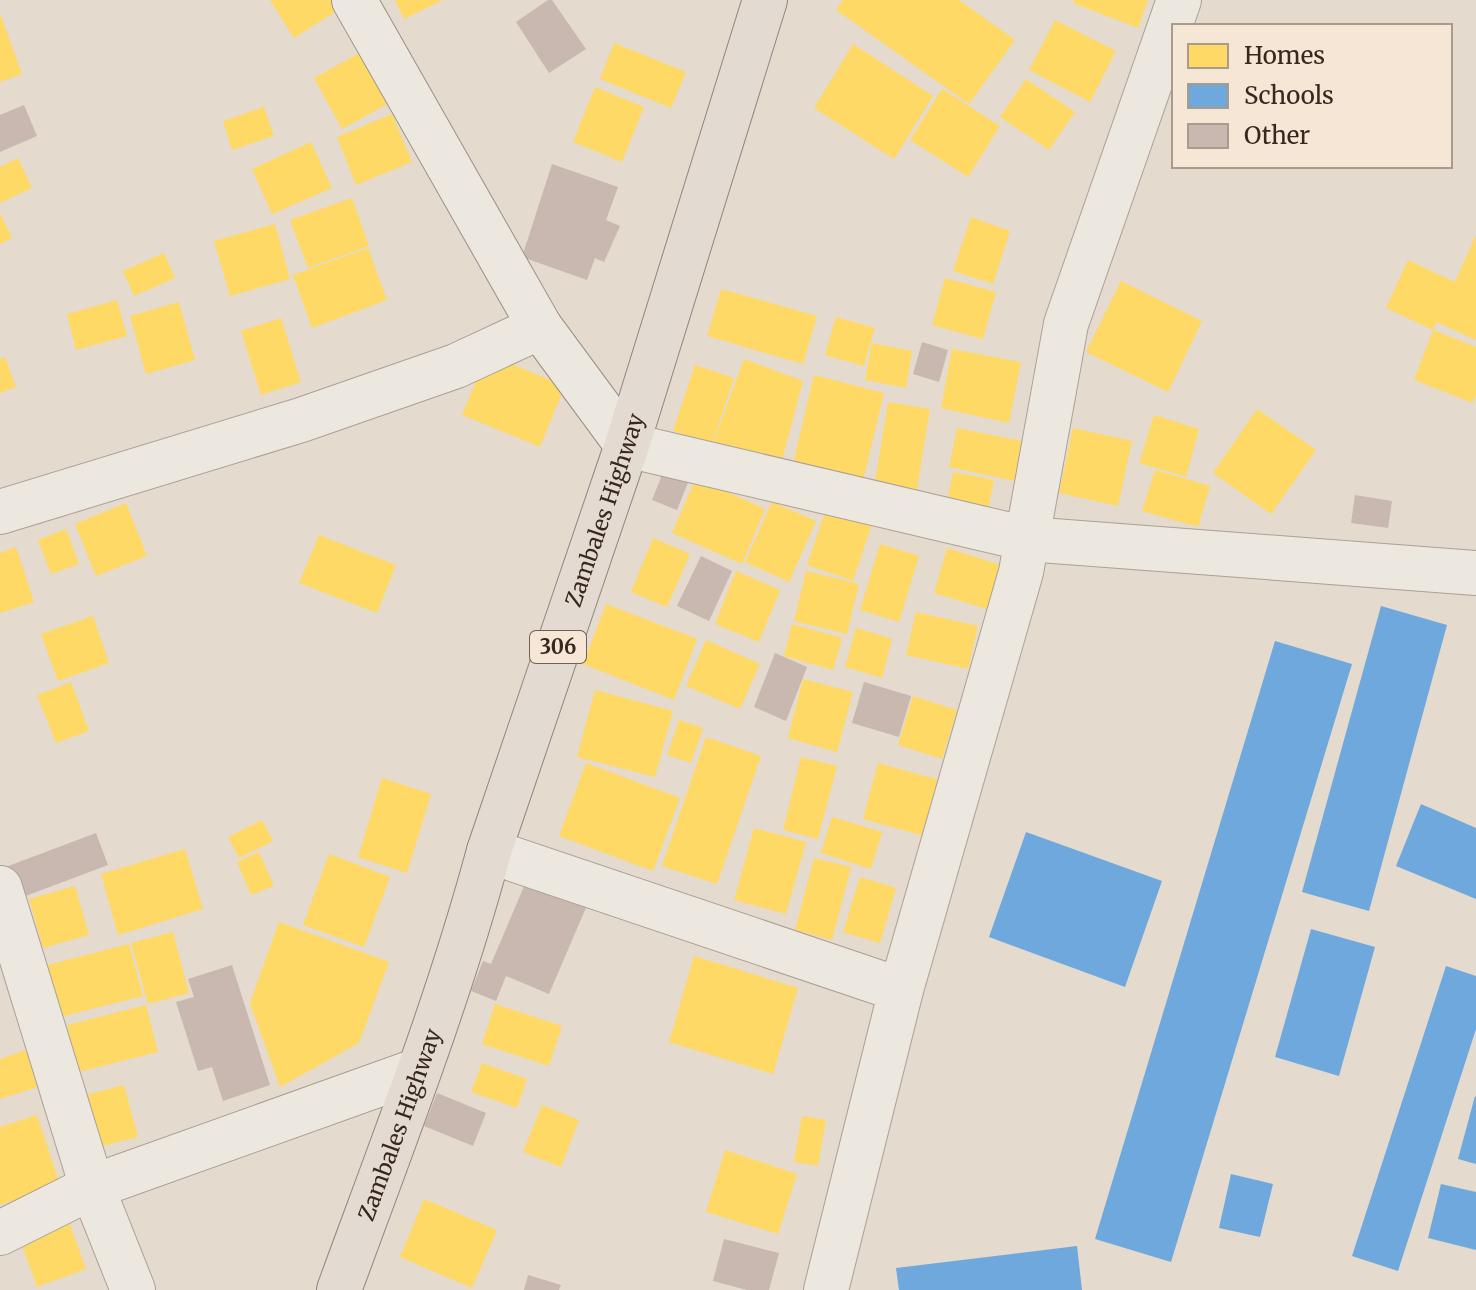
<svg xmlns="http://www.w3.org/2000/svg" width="1476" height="1290" font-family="Merriweather,serif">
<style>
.homes{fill:#ffd966}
.schools{fill:#6fa8dc}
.building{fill:#c8b8af}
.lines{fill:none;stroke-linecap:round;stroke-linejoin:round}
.street-casing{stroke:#aaa097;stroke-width:46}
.secondary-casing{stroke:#998f87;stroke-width:46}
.primary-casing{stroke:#8f857e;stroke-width:46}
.street{stroke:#ece7df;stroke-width:44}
.secondary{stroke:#ece7df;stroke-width:44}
.primary{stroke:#e3dbd1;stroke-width:44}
.labels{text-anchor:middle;stroke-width:8;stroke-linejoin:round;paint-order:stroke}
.shield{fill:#f5e6d5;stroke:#716056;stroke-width:2}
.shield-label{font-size:20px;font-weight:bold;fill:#38271f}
.street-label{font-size:22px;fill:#38271f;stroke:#f5e6d5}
</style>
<rect width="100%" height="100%" fill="#e4dace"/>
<g class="homes">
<polygon points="270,0 343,0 346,5 294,38"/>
<polygon points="395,0 443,0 404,19"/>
<polygon points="843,0 959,0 1015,40 969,104 836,10"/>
<polygon points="1074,0 1148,0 1138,28 1073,3"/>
<polygon points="0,13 22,74 0,82"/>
<polygon points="1055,20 1116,51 1090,102 1029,70"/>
<polygon points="614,43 686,72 671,108 600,79"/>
<polygon points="853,44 933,96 894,159 814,108"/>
<polygon points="361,52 389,103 342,129 314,78"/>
<polygon points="1026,79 1075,112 1049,150 1000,117"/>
<polygon points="595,87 644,107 622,162 573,142"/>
<polygon points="942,89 1000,126 968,177 910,140"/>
<polygon points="264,107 274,136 232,150 223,121"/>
<polygon points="392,114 412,162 356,185 337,137"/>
<polygon points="311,142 332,188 272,214 252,169"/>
<polygon points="18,158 32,188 0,203 0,167"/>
<polygon points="352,198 369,246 308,268 290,220"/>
<polygon points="0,213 12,238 0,244"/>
<polygon points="971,217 1010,231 993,284 953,271"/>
<polygon points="275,224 290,279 230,296 214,241"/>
<polygon points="1476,235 1476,340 1437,322 1433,330 1386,308 1408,260 1455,282"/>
<polygon points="368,248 387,300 312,328 293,275"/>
<polygon points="164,253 175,278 134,296 123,271"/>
<polygon points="945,278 996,292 983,339 932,325"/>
<polygon points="1121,281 1202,321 1168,392 1086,352"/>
<polygon points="721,289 817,316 803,364 707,336"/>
<polygon points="117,300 127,336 76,350 67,314"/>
<polygon points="179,302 195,360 146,374 130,316"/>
<polygon points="836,317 875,328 864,366 825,355"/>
<polygon points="281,318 301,382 261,395 241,331"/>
<polygon points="1433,330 1476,347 1476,395 1473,403 1414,380"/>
<polygon points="872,343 912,351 906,388 865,380"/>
<polygon points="952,349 1021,362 1009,423 941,408"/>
<polygon points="487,354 565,386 540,447 462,415"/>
<polygon points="5,357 16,387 0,393 0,359"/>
<polygon points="744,359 803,381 782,460 712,445"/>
<polygon points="695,365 734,378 712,443 673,431"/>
<polygon points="814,375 884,393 863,481 793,464"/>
<polygon points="888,402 930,409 916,495 874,488"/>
<polygon points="1257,409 1316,450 1271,514 1213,473"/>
<polygon points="1154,415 1199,429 1186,477 1139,463"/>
<polygon points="957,428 1027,442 1019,482 949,467"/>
<polygon points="1073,428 1132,441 1118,506 1059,493"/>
<polygon points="1155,470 1210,486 1198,527 1142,511"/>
<polygon points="953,472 994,480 985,525 944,517"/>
<polygon points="696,478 765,509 742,564 672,533"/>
<polygon points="772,502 816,521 789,582 745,562"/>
<polygon points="126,503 147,556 96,576 75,524"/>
<polygon points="826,509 872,524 853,581 807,565"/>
<polygon points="66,529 79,564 51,574 38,540"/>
<polygon points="319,535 396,565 377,613 299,583"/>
<polygon points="653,538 690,554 667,607 631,592"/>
<polygon points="880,544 919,556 899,622 860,610"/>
<polygon points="16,547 34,602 0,613 0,553"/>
<polygon points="947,548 1004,566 990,610 934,593"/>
<polygon points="736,571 780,590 759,642 715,624"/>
<polygon points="806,571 859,584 847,634 794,621"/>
<polygon points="606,604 697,639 674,700 583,664"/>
<polygon points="916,612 978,626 968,669 906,655"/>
<polygon points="93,616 109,663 58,681 41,634"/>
<polygon points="792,624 842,638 833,670 784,656"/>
<polygon points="856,628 892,639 882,678 845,667"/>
<polygon points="706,640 760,664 740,709 686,686"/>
<polygon points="803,679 853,692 837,752 788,738"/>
<polygon points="71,682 89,731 56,743 37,695"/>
<polygon points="595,690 673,711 655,777 577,757"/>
<polygon points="913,696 957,710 942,759 898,745"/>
<polygon points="679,720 703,728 691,763 667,755"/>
<polygon points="706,737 761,756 717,884 662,866"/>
<polygon points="801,757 837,766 818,839 783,830"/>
<polygon points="586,763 680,798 653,871 559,836"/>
<polygon points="878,763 943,781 928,837 863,819"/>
<polygon points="382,778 431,794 407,873 358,857"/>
<polygon points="832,817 882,832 871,869 821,853"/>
<polygon points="262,820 273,841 239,858 228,837"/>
<polygon points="754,828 806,842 786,914 734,900"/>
<polygon points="185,849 203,909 118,935 101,874"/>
<polygon points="259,852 274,886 251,895 237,862"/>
<polygon points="329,854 390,877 364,947 303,925"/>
<polygon points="814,858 851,867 832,940 795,930"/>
<polygon points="860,877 896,888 880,943 843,932"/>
<polygon points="75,886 89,935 43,948 29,899"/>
<polygon points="279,922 389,962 359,1043 280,1087 250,1003"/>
<polygon points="173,932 189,993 148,1004 131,943"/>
<polygon points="129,944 143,996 56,1018 43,966"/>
<polygon points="694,956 798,988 773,1074 669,1042"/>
<polygon points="495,1004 562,1026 549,1066 482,1044"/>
<polygon points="146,1005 158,1052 78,1072 67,1025"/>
<polygon points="26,1050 38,1087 0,1099 0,1059"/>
<polygon points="482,1063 527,1079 517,1108 471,1092"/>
<polygon points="124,1085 138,1137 91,1149 78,1097"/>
<polygon points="542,1105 579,1120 561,1167 523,1152"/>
<polygon points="37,1115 60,1185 0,1205 0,1127"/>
<polygon points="802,1116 826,1120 818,1166 794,1162"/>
<polygon points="725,1150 797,1174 778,1234 706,1212"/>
<polygon points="424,1199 497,1230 472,1288 400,1257"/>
<polygon points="68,1219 86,1269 37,1287 19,1237"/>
</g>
<g class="schools">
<polygon points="1381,606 1447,625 1369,911 1302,892"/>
<polygon points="1275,641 1352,664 1171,1262 1095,1239"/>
<polygon points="1421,804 1476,828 1476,899 1396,866"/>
<polygon points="1026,832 1162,881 1125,987 989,937"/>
<polygon points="1311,929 1375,947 1339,1076 1275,1057"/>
<polygon points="1446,966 1476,976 1476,1029 1398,1271 1352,1256"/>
<polygon points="1475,1096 1476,1097 1476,1164 1458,1159"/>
<polygon points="1231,1174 1273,1184 1260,1237 1219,1228"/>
<polygon points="1441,1184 1476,1192 1476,1250 1428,1238"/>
<polygon points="1077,1246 1082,1290 899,1290 896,1268"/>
</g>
<g class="building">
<polygon points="548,0 552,0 586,49 549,73 516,22"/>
<polygon points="24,105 37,136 0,152 0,115"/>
<polygon points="552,164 618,187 606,220 620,226 604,262 595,258 587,280 522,257"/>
<polygon points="922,342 948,350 939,382 913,374"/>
<polygon points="668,460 693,470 677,510 652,500"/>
<polygon points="1355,495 1392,501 1388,528 1351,523"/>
<polygon points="701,556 732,571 709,621 677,606"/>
<polygon points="775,653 807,667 786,721 754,707"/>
<polygon points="864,682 911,696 899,737 852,723"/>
<polygon points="96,833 108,865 15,900 3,868"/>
<polygon points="528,877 588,903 549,994 506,976 496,1001 471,991 483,961 491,964"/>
<polygon points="232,965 270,1085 223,1101 212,1067 198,1071 176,1002 194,997 188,979"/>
<polygon points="437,1093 486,1113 473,1146 424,1126"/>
<polygon points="724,1239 779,1253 769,1290 747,1290 713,1281"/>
<polygon points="528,1275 561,1285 559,1290 524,1290"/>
</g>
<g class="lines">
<defs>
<g id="street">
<polyline points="627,445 1027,539 1476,573"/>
<polyline points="0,512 301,420 456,366 540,327"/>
<polyline points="489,851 901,990"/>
<polyline points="0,888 92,1187 133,1290"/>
<polyline points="0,1233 92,1187 419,1070"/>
<polyline points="826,1290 901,990 1021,572 1066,324 1179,0"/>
</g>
<polyline id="secondary" points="354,0 540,327 627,445"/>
<g id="primary">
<path id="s1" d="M339 1290C392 1145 449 1000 489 851L627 445 765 0"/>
</g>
</defs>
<use href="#street" class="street-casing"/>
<use href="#secondary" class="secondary-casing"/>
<use href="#primary" class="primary-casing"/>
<use href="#street" class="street"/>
<use href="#secondary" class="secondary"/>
<use href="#primary" class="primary"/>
</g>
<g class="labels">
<rect class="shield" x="530" y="631" width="56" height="32" rx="6"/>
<g class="shield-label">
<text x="558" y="654">306</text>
</g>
<g class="street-label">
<text dy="8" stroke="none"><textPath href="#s1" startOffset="824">Zambales Highway</textPath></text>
<text dy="8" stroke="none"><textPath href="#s1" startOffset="176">Zambales Highway</textPath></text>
</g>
</g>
<rect x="1172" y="24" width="280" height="144" fill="#f5e6d5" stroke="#a99a8c" stroke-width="2"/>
<rect x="1188" y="44" width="40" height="24" fill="#ffd966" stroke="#a99a8c" stroke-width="2"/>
<text x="1244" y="64" font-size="24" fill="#38271f">Homes</text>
<rect x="1188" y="84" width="40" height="24" fill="#6fa8dc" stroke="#a99a8c" stroke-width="2"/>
<text x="1244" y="104" font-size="24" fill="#38271f">Schools</text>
<rect x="1188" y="124" width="40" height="24" fill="#c8b8af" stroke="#a99a8c" stroke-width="2"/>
<text x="1244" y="144" font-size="24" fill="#38271f">Other</text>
</svg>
